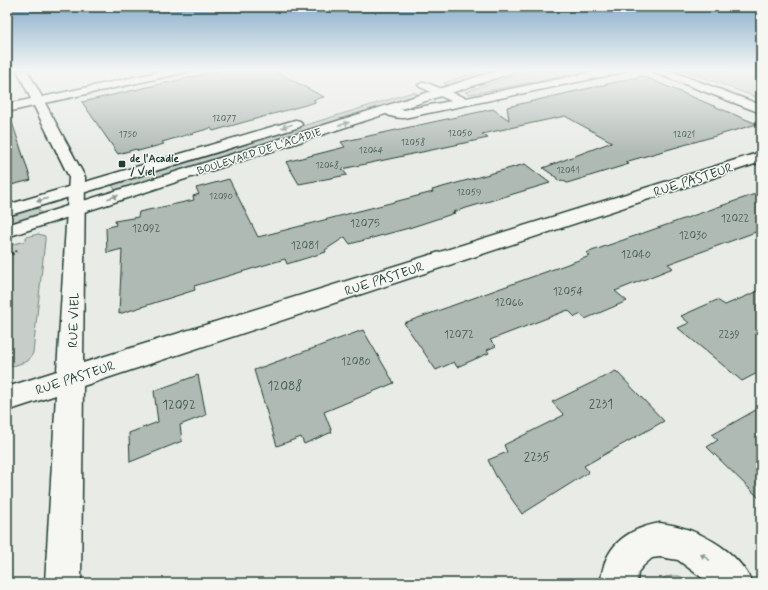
<svg xmlns="http://www.w3.org/2000/svg" width="768" height="590" font-family="Mynerve,sans-serif">
<style>
.green{fill:#c7cec9;stroke:#73867e}
.building{fill:#b0bab5;stroke:#1f3d34}
.lines{fill:none;stroke-linecap:round;stroke-linejoin:round}
.minor-casing{stroke:#1f3d34;stroke-width:3}
.major-casing{stroke:#1f3d34;stroke-width:3}
.path{stroke:#1f3d34;stroke-width:2.5;stroke-dasharray:2.5 2.5;stroke-linecap:butt}
.minor{fill:#f6f6f2;fill-rule:evenodd}
.major{fill:#f6f6f2;fill-rule:evenodd}
.oneway{fill:#8a9a93}
.poi-dot{fill:#1f3d34;stroke:#f6f6f2;stroke-width:1.5}
.labels{text-anchor:middle;stroke-width:3;stroke-linejoin:round;paint-order:stroke}
.far-number-label{font-size:9px;fill:#435c54}
.far-street-label{font-size:11px;fill:#1f3d34;stroke:#f6f6f2}
.far-poi-label{font-size:11px;font-weight:bold;fill:#1f3d34;stroke:#f6f6f2;text-anchor:start}
.number-label{font-size:11px;fill:#435c54}
.street-label{font-size:13px;fill:#1f3d34;stroke:#f6f6f2}
.near-number-label{font-size:13px;fill:#435c54}
</style>
<rect width="100%" height="100%" fill="#e9ebe7"/>
<filter id="ink" filterUnits="userSpaceOnUse"><feTurbulence type="fractalNoise" baseFrequency=".025" numOctaves="2"/><feDisplacementMap in="SourceGraphic" scale="8" xChannelSelector="R" yChannelSelector="G"/><feConvolveMatrix kernelMatrix="1 2 1 2 8 2 1 2 1" color-interpolation-filters="sRGB"/></filter>
<g filter="url(#ink)">
<g class="green">
<polygon points="484,70 499,70 450,86 443,83"/>
<polygon points="530,70 596,70 471,94 465,92"/>
<polygon points="683,70 761,70 761,99"/>
<polygon points="413,92 420,95 116,191 112,185"/>
<polygon points="37,208 42,214 7,225 7,217"/>
<polygon points="38,234 45,236 45,240 33,353 28,361 7,368 7,242 9,241 10,245 26,241 26,237"/>
<polygon points="672,576 679,576 695,583 658,583 665,577"/>
</g>
<g class="building">
<polygon points="222,70 273,70 324,97 313,100 316,102 241,123 213,131 211,128 162,142 164,144 138,151 136,149 118,154 82,102"/>
<polygon points="642,76 757,124 625,162 629,164 567,183 562,180 558,181 556,177 543,168 612,142 565,116 482,134 488,138 342,169 347,175 299,184 286,162 345,147 341,142 493,109 509,120 507,107"/>
<polygon points="11,119 31,180 7,186 7,120"/>
<polygon points="525,164 550,183 453,212 455,213 409,228 350,244 345,237 325,250 326,252 287,264 285,259 194,286 195,290 119,314 122,249 107,253 106,228 116,225 115,221 138,217 139,212 194,200 193,196 199,194 196,188 229,179 258,237 433,192 432,190"/>
<polygon points="761,192 761,230 668,264 673,268 615,291 627,301 585,319 581,314 575,317 568,310 490,340 496,346 487,350 489,353 457,367 454,362 436,370 404,323 590,256 586,253"/>
<polygon points="761,290 761,371 742,381 678,328 689,323 681,316 717,300 725,305"/>
<polygon points="363,330 394,383 324,412 332,432 304,444 301,437 277,446 254,370"/>
<polygon points="616,371 664,421 584,466 589,472 522,514 496,476 488,460 507,452 504,445 564,415 552,402"/>
<polygon points="198,375 206,415 180,425 182,441 130,462 129,433 158,422 154,391"/>
<polygon points="761,407 761,500 707,447 718,440 712,435"/>
</g>
<g class="lines">
<defs>
<g id="minor">
<polygon points="17,70 27,70 42,97 167,70 188,70 183,73 45,103 85,177 83,363 761,152 761,162 83,386 81,583 45,583 56,395 7,411 7,387 57,371 69,177 34,106 7,112 7,104 31,99"/>
<path d="M603 70H625L620 73 404 118C396 118 386 116 382 110L388 106 404 110 451 101 420 87 418 85 424 82 466 98Z"/>
<path d="M660 523C695 527 738 549 752 583H709L678 560 660 557 652 558 643 566 638 572 637 583H601C603 547 626 529 660 523Z"/>
</g>
<g id="major">
<polygon points="499,70 516,70 515,72 7,237 7,225"/>
<polygon points="652,70 668,70 761,105 761,113 653,72"/>
<polygon points="295,120 300,121 302,124 300,127 7,216 7,205"/>
</g>
</defs>
<use href="#minor" class="minor-casing"/>
<use href="#major" class="major-casing"/>
<polyline class="path" points="7,257 17,251"/>
<use href="#minor" class="minor"/>
<use href="#major" class="major"/>
</g>
<defs><path id="oneway-solid" d="M-6-.8H1V-3.2L6.5 0L1 3.2V.8H-6Z"/></defs>
<g class="oneway">
<use href="#oneway-solid" transform="translate(344 124) rotate(-18)"/>
<use href="#oneway-solid" transform="translate(287 126) rotate(163)"/>
<use href="#oneway-solid" transform="translate(113 197) rotate(-18)"/>
<use href="#oneway-solid" transform="translate(42 200) rotate(163)"/>
<use href="#oneway-solid" transform="translate(705 557) rotate(-146)"/>
</g>
</g>
<linearGradient id="sky" x2="0" y2="1"><stop stop-color="#88aecb"/><stop offset="0.46" stop-color="#f5f6f4"/><stop offset="1" stop-color="#f5f6f4" stop-opacity="0"/></linearGradient>
<rect width="768" height="153" fill="url(#sky)"/>
<rect class="poi-dot" x="118" y="160" width="8" height="8" rx="2"/>
<g class="labels">
<g class="far-number-label">
<text x="224" y="121">12077</text>
<text x="460" y="136">12050</text>
<text x="128" y="137">1750</text>
<text x="684" y="137">12021</text>
<text x="413" y="145">12058</text>
<text x="371" y="153">12064</text>
<text x="327" y="168">12068</text>
<text x="568" y="173">12041</text>
<text x="469" y="195">12059</text>
<text x="221" y="199">12090</text>
</g>
<g class="far-street-label">
<text transform="translate(259 151) rotate(-18)" y="4">BOULEVARD DE L'ACADIE</text>
</g>
<g class="far-poi-label">
<text x="130" y="162">de l'Acadie<tspan x="130" dy="13">/ Viel</tspan></text>
</g>
<g class="number-label">
<text x="735" y="222">12022</text>
<text x="365" y="227">12075</text>
<text x="146" y="232">12092</text>
<text x="693" y="239">12030</text>
<text x="305" y="249">12081</text>
<text x="636" y="258">12040</text>
<text x="568" y="295">12054</text>
<text x="509" y="306">12066</text>
<text x="459" y="338">12072</text>
<text x="729" y="338">2239</text>
<text x="356" y="365">12080</text>
</g>
<g class="street-label">
<text transform="translate(693 179) rotate(-18)" y="5">RUE PASTEUR</text>
<text transform="translate(384 278) rotate(-18)" y="5">RUE PASTEUR</text>
<text transform="translate(73 320) rotate(-88)" y="5">RUE VIEL</text>
<text transform="translate(75 377) rotate(-18)" y="5">RUE PASTEUR</text>
</g>
<g class="near-number-label">
<text x="285" y="390">12088</text>
<text x="601" y="408">2231</text>
<text x="179" y="409">12092</text>
<text x="537" y="461">2235</text>
</g>
</g>
<rect width="768" height="590" fill="none" stroke="#f6f6f2" stroke-width="24"/>
<rect x="12" y="12" width="744" height="566" fill="none" stroke="#1f3d34" stroke-width="1.5" filter="url(#ink)"/>
</svg>
